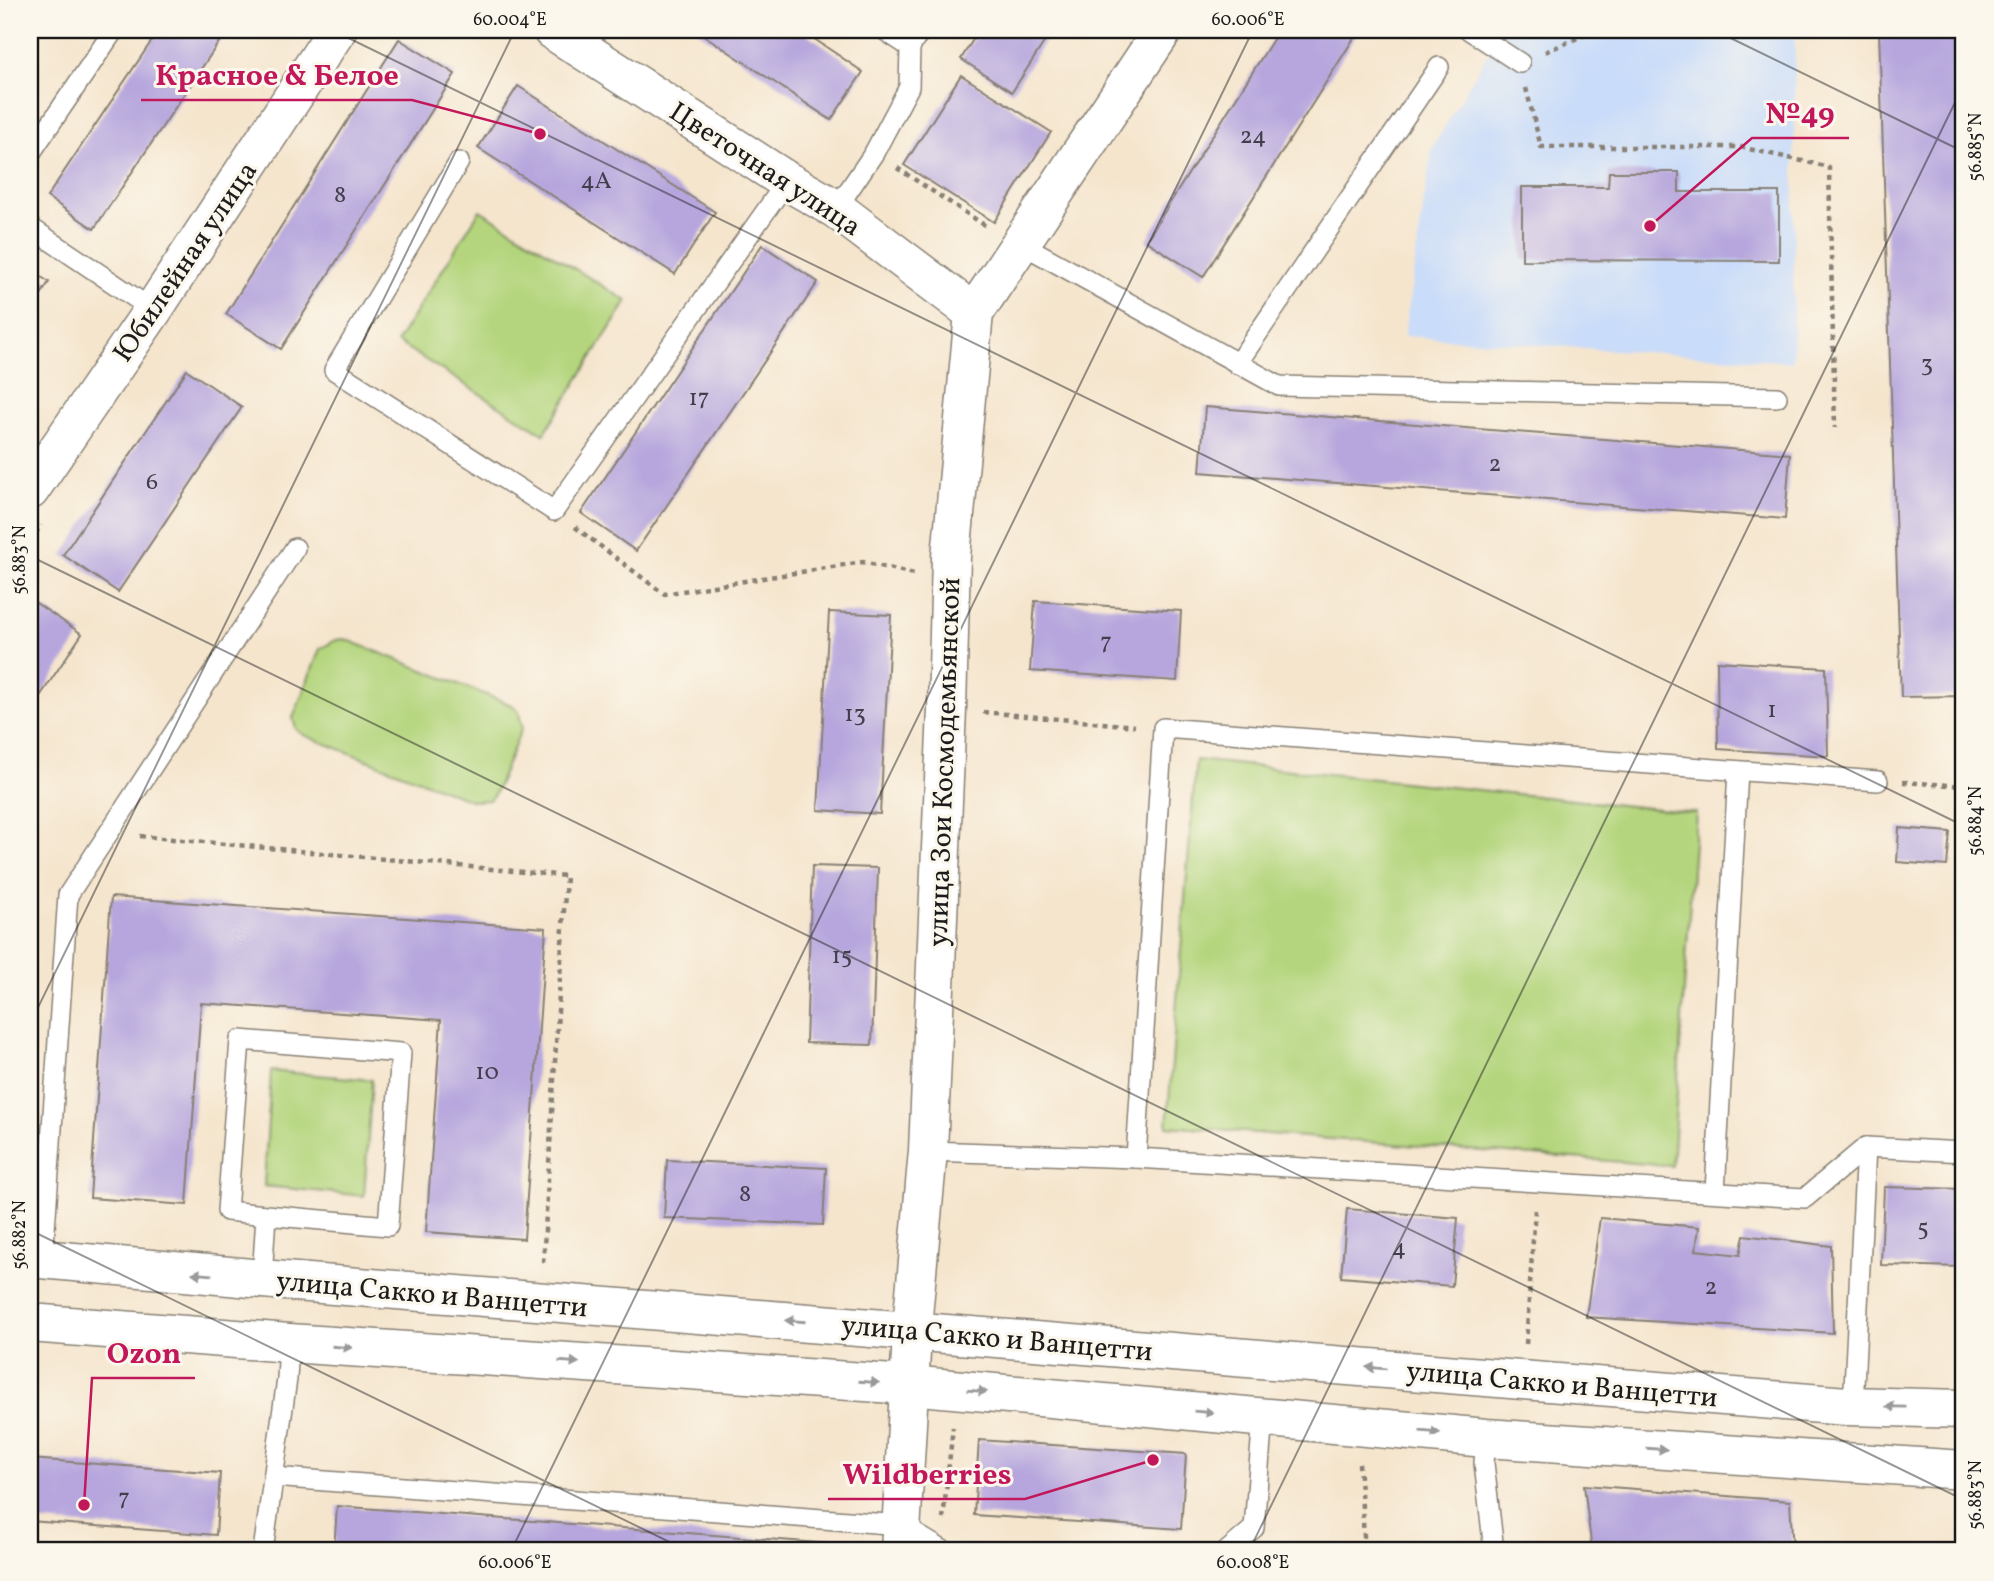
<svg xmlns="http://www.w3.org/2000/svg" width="1994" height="1581" font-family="Vollkorn,serif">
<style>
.built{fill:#c9dcf9}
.green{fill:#b4d57d;stroke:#68784c;stroke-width:2}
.building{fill:#b6a6dd}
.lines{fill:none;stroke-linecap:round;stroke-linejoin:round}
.lane-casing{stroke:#888074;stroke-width:22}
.street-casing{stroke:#888074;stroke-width:41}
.secondary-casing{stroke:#888074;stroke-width:41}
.path{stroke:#888074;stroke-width:4.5;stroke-dasharray:5 5;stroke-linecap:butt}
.lane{stroke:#fff;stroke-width:19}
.street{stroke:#fff;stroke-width:38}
.secondary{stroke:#fff;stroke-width:38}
.oneway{fill:#999}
.ticks{fill:none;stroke:#1c1c1c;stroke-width:2;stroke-opacity:0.45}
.labels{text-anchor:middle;stroke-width:6;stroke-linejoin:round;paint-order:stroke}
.number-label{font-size:24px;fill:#423e4c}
.street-label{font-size:28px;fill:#1c1c1c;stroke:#fbf7ec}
.leader{fill:none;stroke:#c2185b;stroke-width:2.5}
.callout-dot{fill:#c2185b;stroke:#fbf7ec;stroke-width:2.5}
.callout-label{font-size:30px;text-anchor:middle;font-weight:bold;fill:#c2185b;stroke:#fbf7ec;stroke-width:6;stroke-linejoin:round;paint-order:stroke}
.neatline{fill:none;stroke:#1c1c1c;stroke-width:2.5}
.ticks-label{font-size:18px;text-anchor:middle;fill:#1c1c1c}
</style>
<rect width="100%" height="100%" fill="#fbf7ec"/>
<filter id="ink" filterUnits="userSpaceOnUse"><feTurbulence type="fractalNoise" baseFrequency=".0143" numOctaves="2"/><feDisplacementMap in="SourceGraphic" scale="14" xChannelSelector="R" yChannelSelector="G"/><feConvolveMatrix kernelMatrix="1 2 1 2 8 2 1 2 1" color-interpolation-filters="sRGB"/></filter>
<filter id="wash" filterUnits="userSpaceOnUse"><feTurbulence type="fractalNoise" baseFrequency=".00686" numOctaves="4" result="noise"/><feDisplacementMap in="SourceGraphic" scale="28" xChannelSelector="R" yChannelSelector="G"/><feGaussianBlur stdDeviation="1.57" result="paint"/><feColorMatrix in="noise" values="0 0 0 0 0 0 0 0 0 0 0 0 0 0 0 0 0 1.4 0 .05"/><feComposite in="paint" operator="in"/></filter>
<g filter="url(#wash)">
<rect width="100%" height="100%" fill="#f5e5cd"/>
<polygon class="built" points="1502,30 1795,30 1793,362 1404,336 1432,148"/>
<g class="green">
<polygon points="480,210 627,301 544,434 397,342"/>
<polygon points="345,639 512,705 519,712 522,728 495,793 489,800 473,801 303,735 296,729 293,718 320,649 336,640"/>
<polygon points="1196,760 1696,813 1672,1166 1167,1126"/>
<polygon points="271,1071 372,1080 364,1196 264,1186"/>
</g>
<g id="blocks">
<g class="building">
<polygon points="159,30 227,30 94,229 47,197"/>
<polygon points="696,30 801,30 863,72 831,120"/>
<polygon points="979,30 1052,30 1012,92 961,59"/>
<polygon points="1279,30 1359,30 1203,277 1146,241"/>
<polygon points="1879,30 1964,30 1964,696 1901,697"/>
<polygon points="399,39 455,74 281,349 226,314"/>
<polygon points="961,75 1051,132 994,222 904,165"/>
<polygon points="518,86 715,212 675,274 478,148"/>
<polygon points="1609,172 1679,172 1679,192 1779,192 1779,261 1522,260 1522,187 1608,187"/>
<polygon points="762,245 818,282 636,551 581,513"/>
<polygon points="30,270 49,282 30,312"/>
<polygon points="187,370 242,407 118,592 63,555"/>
<polygon points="1205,407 1790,454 1785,519 1200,472"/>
<polygon points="30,599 82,634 30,711"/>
<polygon points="1035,601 1181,611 1177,681 1030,671"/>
<polygon points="829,612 891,615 880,814 818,810"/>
<polygon points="1717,661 1826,668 1828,756 1718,749"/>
<polygon points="1899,828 1950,832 1947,866 1897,862"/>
<polygon points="812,866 878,868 872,1045 806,1043"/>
<polygon points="111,897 546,928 524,1239 426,1232 441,1020 201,1003 187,1205 90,1198"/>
<polygon points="667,1160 826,1168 823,1225 664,1218"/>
<polygon points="1884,1187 1964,1189 1964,1267 1881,1265"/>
<polygon points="1347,1209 1458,1218 1452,1286 1341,1277"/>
<polygon points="1600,1218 1699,1227 1696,1250 1740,1255 1744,1235 1831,1246 1833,1333 1586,1317"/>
<polygon points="979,1440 1186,1454 1181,1529 974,1515"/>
<polygon points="30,1459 220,1473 216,1535 30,1521"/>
<polygon points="1584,1485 1790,1501 1793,1551 1592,1551"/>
<polygon points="337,1506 831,1544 830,1551 334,1551"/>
</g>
</g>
</g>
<g filter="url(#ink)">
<use href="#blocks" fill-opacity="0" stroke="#888074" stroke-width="2"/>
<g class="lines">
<defs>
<g id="lane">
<polyline points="884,30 910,47 921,30"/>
<polyline points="1469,30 1520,63"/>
<polyline points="30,154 114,30"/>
<polyline points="459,162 334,370 554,511 787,181"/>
<polyline points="836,209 874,153 909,87 910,47"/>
<polyline points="30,227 153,310"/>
<polyline points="1020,243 1279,386 1777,397"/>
<polyline points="1237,364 1439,67"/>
<polyline points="928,1151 1136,1158 1805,1198 1866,1147 1964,1152"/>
<polyline points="1136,1158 1163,728 1878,781"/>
<polyline points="1715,1192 1738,771"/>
<polyline points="43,1259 68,895 295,548"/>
<polyline points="262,1279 266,1215 388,1226 401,1053 240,1040 227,1211 266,1215"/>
<polyline points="1847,1406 1854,1387 1866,1147"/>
<polyline points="1486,1438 1484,1463 1494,1551"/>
<polyline points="273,1477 901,1525 944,1551"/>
<polyline points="263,1551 287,1379 289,1343"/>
<polyline points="1227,1551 1254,1528 1263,1417"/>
</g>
<g id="street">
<polyline points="552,30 787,181 836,209 974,313"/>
<polyline points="30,490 153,310 337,30"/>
<polyline points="900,1551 913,1316 928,1151 947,709 951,557 974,313 1163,30"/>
</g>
<g id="secondary">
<polyline points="30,1258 296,1282 1847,1406 1964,1409"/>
<polyline points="30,1323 289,1343 909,1385 1486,1438 1964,1470"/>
</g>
</defs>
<use href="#lane" class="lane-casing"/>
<use href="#street" class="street-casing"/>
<use href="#secondary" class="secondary-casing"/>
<g class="path">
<polyline points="1545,52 1596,30"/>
<polyline points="1526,88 1541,147 1740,147 1829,167 1835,428"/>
<polyline points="897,168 986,226"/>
<polyline points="575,527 664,594 863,562 914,574"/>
<polyline points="30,542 41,525"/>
<polyline points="983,712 1135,726"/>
<polyline points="1903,782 1964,786"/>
<polyline points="140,836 566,876 543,1264"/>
<polyline points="1526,1344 1535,1210"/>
<polyline points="1359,1463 1365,1551"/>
<polyline points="943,1519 953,1427"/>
</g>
<use href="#lane" class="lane"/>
<use href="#street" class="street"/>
<use href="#secondary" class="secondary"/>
</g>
<defs><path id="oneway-solid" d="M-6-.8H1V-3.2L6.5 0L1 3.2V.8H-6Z" transform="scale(1.75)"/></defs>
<g class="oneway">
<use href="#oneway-solid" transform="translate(202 1274) rotate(-175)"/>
<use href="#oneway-solid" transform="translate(795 1321) rotate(-176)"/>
<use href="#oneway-solid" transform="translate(342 1347) rotate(4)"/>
<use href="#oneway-solid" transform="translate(569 1362) rotate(4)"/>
<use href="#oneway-solid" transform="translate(1376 1368) rotate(-175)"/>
<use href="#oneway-solid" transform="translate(869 1382) rotate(4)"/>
<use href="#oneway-solid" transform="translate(977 1391) rotate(5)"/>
<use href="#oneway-solid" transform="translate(1896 1407) rotate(-179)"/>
<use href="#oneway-solid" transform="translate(1204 1412) rotate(5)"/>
<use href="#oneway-solid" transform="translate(1430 1432) rotate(5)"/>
<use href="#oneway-solid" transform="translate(1657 1449) rotate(4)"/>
</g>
</g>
<path class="ticks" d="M332 30 1964 826M1714 30 1964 152M30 556 1964 1500M30 1024 515 30M30 1230 688 1551M511 1551 1253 30M1249 1551 1964 84"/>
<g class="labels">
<g class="number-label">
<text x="1253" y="143">24</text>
<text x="596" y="188">4А</text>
<text x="340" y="202">8</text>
<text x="1927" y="371">3</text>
<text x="699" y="405">17</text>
<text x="1495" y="471">2</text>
<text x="152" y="489">6</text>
<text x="1106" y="649">7</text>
<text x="1772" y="717">1</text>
<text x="855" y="721">13</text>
<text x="842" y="963">15</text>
<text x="487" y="1079">10</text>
<text x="745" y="1201">8</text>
<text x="1923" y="1235">5</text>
<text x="1399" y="1255">4</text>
<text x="1711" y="1294">2</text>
<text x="124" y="1505">7</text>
</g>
<g class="street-label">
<text transform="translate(766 168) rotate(33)" y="10">Цветочная улица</text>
<text transform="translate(184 261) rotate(-56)" y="10">Юбилейная улица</text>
<text transform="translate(943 762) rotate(-88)" y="10">улица Зои Космодемьянской</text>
<text transform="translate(432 1293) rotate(5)" y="10">улица Сакко и Ванцетти</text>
<text transform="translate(997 1337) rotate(5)" y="10">улица Сакко и Ванцетти</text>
<text transform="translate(1562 1383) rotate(5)" y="10">улица Сакко и Ванцетти</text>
</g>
</g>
<path class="leader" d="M540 134L412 100H141M1650 226L1752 138H1849M84 1505L92 1378H195M1153 1460L1025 1499H828"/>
<g class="callout-dot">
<circle cx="540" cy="134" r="7"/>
<circle cx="1650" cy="226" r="7"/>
<circle cx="84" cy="1505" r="7"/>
<circle cx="1153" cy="1460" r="7"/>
</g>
<g class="callout-label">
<text x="277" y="85">Красное &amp; Белое</text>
<text x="1800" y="123">№49</text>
<text x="144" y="1363">Ozon</text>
<text x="927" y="1484">Wildberries</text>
</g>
<rect width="1994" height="1581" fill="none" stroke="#fbf7ec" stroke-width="77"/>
<rect x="38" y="38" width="1917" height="1504" class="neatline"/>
<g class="ticks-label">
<text x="510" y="25">60.004°E</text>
<text x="1248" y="25">60.006°E</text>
<text transform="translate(1975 147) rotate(-90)" y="6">56.885°N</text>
<text transform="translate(19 560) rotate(-90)" y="6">56.883°N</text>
<text transform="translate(1975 821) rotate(-90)" y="6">56.884°N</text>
<text transform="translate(19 1235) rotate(-90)" y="6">56.882°N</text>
<text transform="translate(1975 1495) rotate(-90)" y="6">56.883°N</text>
<text x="515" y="1568">60.006°E</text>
<text x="1253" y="1568">60.008°E</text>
</g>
</svg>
